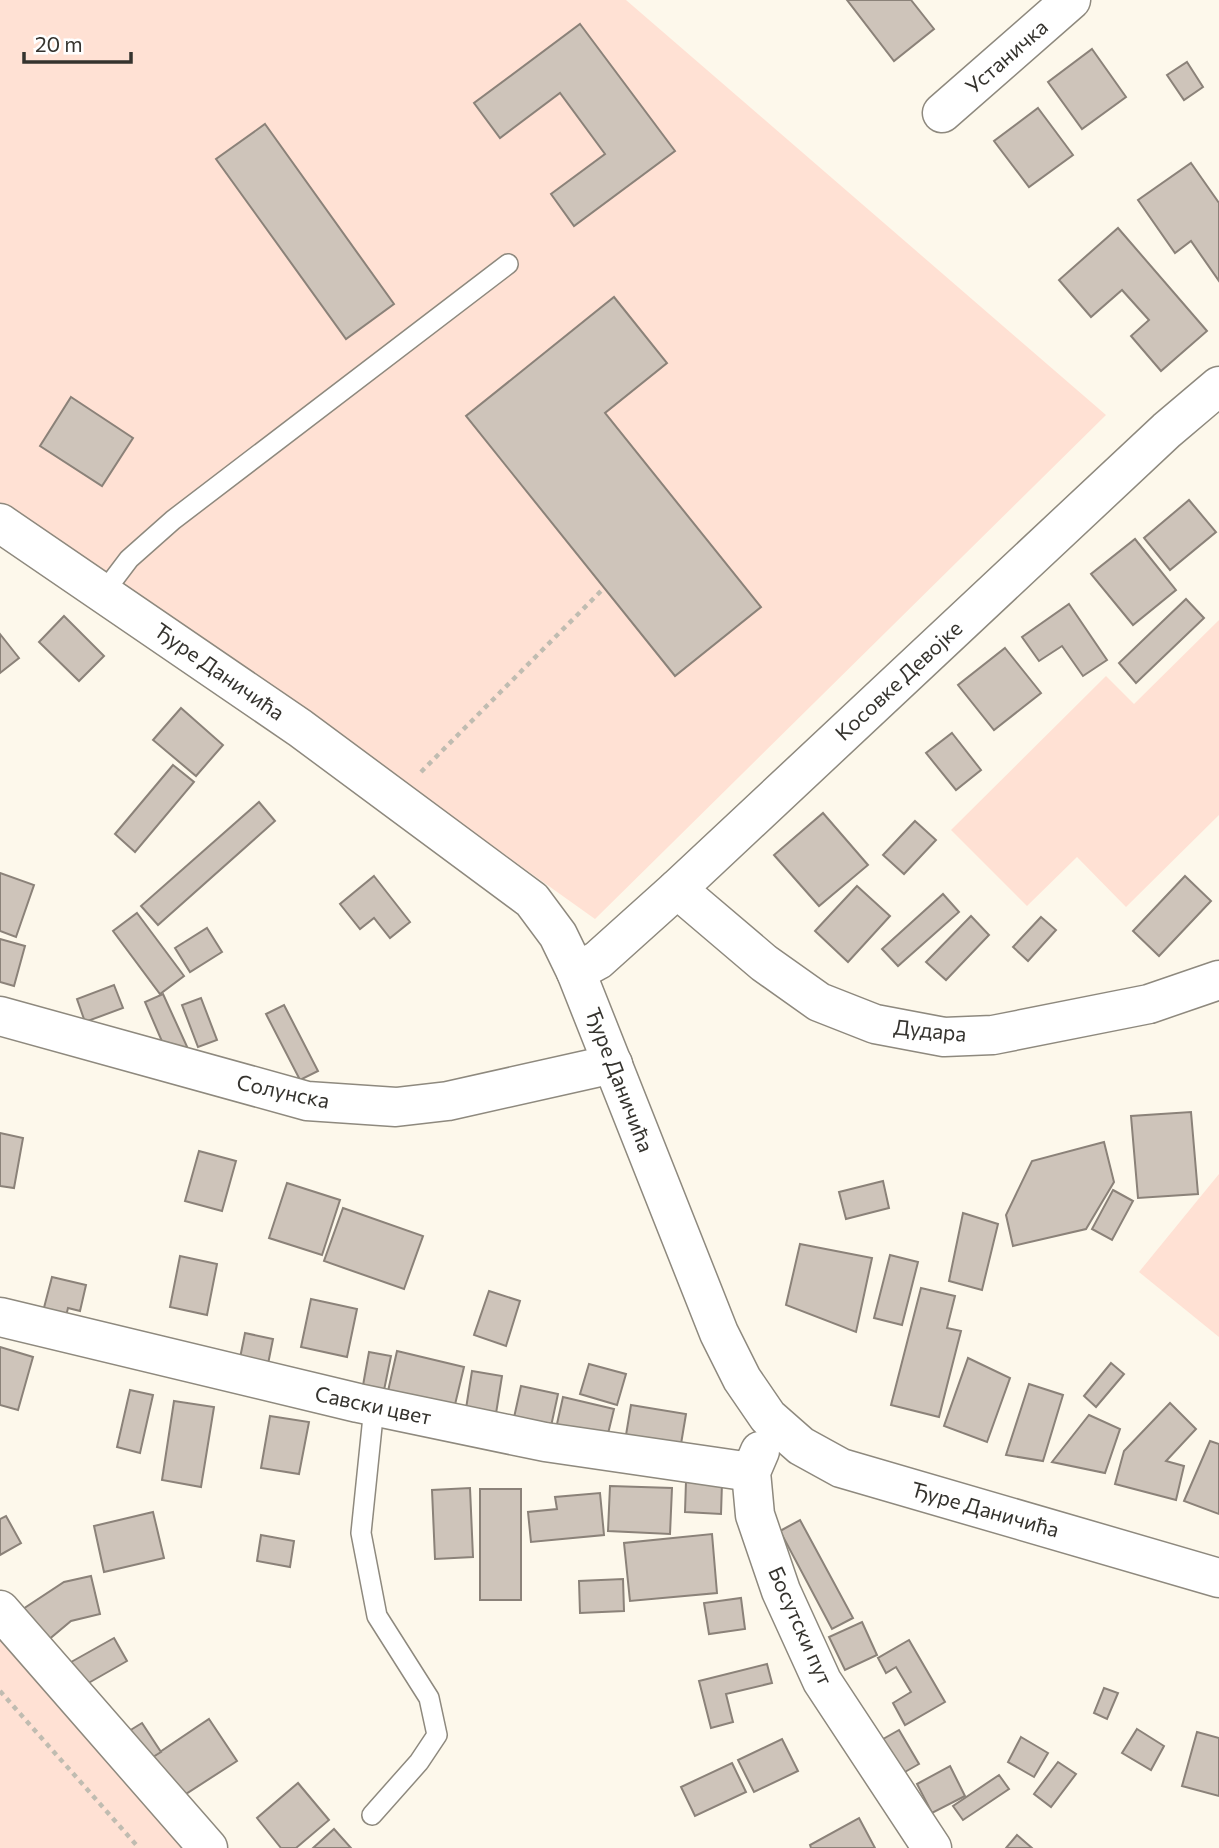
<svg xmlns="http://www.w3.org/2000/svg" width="1219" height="1848" font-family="Commissioner,sans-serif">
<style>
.green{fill:#ffe1d4}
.building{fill:#cec4ba;stroke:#8b8279;stroke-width:2}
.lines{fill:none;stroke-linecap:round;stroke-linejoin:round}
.service-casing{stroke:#8e897e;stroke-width:22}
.minor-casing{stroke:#8e897e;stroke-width:41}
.path{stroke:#c0bcb1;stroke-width:4.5;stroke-dasharray:5 5;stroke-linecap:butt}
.service{stroke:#fff;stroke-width:19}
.minor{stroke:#fff;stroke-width:38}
.labels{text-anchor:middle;stroke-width:5;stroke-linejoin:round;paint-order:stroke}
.street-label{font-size:21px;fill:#35332e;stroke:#fff}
</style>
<rect width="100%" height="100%" fill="#fdf8eb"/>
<g class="green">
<polygon points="0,0 626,0 1106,415 595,919 145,598 0,504"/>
<polygon points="1219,620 1219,815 1126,907 1077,857 1027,906 951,830 1106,676 1134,704"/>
<polygon points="1219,1174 1219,1337 1139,1272"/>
<polygon points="0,1618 204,1848 0,1848"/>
</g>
<g class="building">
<polygon points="847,0 911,0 934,29 894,61"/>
<polygon points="580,24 675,151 574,226 551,194 605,154 560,93 500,138 474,103"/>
<polygon points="1092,49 1126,97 1082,129 1048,82"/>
<polygon points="1187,62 1203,87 1184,100 1167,75"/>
<polygon points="1038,108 1073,155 1029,187 994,141"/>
<polygon points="265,124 394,304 346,339 216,159"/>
<polygon points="1191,163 1219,203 1219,281 1191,241 1175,253 1138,200"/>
<polygon points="1118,228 1207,331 1161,371 1131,336 1149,320 1122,290 1091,317 1059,280"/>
<polygon points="614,297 667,363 605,413 761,607 675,676 466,416"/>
<polygon points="71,397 133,438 102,486 40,446"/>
<polygon points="1189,500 1216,532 1170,570 1144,538"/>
<polygon points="1135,539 1176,590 1133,625 1091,574"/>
<polygon points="1186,599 1204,618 1136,683 1119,663"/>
<polygon points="1069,604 1107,660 1083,676 1062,646 1039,661 1022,637"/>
<polygon points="64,616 104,656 79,681 39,642"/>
<polygon points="0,634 19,658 0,673"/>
<polygon points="1005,648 1041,693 994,730 958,685"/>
<polygon points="181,708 223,745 196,776 153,740"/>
<polygon points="952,733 981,770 956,790 926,753"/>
<polygon points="173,765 194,782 135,852 115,834"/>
<polygon points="259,802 275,821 158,925 141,906"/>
<polygon points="823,813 868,865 819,906 774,855"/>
<polygon points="915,821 936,840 904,874 883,855"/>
<polygon points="0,873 34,885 16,937 0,931"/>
<polygon points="374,876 410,922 390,938 374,918 360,929 340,904"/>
<polygon points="1185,876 1211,901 1159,956 1133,931"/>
<polygon points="857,886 890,916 848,962 815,931"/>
<polygon points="943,894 959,912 898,966 882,949"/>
<polygon points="137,913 184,976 160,994 113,931"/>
<polygon points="971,916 989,935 946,980 926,962"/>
<polygon points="1041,917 1056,930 1028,961 1013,947"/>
<polygon points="207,928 222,952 190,972 175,948"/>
<polygon points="0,939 25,946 14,986 0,982"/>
<polygon points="114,985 123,1008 85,1022 77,999"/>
<polygon points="163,994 189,1051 170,1060 145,1002"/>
<polygon points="201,998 217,1040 198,1047 182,1005"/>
<polygon points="284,1005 318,1071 300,1080 266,1014"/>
<polygon points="1191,1112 1198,1194 1138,1198 1131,1116"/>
<polygon points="0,1133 23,1138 14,1188 0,1186"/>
<polygon points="1104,1142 1114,1182 1086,1229 1013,1246 1006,1215 1032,1161"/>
<polygon points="199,1151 236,1161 222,1211 185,1201"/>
<polygon points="883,1181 889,1208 846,1219 839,1192"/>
<polygon points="287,1183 340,1200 322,1255 269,1238"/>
<polygon points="1113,1190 1133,1201 1112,1240 1092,1229"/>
<polygon points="343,1208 423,1236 404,1289 324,1261"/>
<polygon points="963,1213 998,1224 982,1290 949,1281"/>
<polygon points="800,1244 872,1258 856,1332 786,1305"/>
<polygon points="890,1255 918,1262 902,1325 874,1318"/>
<polygon points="180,1256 217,1264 207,1315 170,1307"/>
<polygon points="52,1277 86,1285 80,1311 68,1308 63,1328 40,1323"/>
<polygon points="921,1288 955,1296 947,1328 961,1331 939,1417 891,1405"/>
<polygon points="489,1291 520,1301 506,1346 474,1335"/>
<polygon points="311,1299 357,1309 347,1357 301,1347"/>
<polygon points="245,1333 273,1339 266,1374 238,1368"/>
<polygon points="0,1347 33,1357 18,1410 0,1405"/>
<polygon points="397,1351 464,1367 452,1417 386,1400"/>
<polygon points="369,1352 391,1356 383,1395 362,1391"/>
<polygon points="968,1358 1010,1378 987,1442 944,1426"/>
<polygon points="1111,1363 1124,1374 1096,1407 1084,1396"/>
<polygon points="589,1364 626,1374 617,1405 580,1394"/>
<polygon points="472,1371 502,1376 494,1426 464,1421"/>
<polygon points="1029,1384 1063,1395 1043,1461 1006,1455"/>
<polygon points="521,1386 558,1394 550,1431 513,1422"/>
<polygon points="130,1390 153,1395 140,1453 117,1447"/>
<polygon points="563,1397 614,1409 605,1446 555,1433"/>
<polygon points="174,1401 214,1407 201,1487 162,1480"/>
<polygon points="1170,1403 1196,1429 1166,1461 1184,1466 1176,1500 1115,1484 1124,1451"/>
<polygon points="631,1405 686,1414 679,1456 624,1447"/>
<polygon points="1089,1415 1120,1429 1105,1473 1052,1462"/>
<polygon points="270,1416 309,1422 299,1474 261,1468"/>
<polygon points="1210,1441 1219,1444 1219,1514 1184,1501"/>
<polygon points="686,1481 722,1483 721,1514 685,1512"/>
<polygon points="610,1486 672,1488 670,1534 608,1531"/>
<polygon points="470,1488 473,1557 435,1559 432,1490"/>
<rect x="480" y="1489" width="41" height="111"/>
<polygon points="600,1493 604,1535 531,1542 528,1512 557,1509 555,1497"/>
<polygon points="153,1512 164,1558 104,1572 94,1526"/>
<polygon points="6,1516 21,1543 0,1555 0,1519"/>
<polygon points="800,1520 853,1618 832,1629 780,1531"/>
<polygon points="712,1534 717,1593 630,1601 624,1543"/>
<polygon points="261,1535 294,1541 290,1567 257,1561"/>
<polygon points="91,1576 100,1614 71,1621 47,1641 23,1609 64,1582"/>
<polygon points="623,1579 624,1611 580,1613 579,1581"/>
<polygon points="741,1598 745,1629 709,1634 704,1603"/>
<polygon points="862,1622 877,1655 845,1670 829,1637"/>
<polygon points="114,1638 127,1661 78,1689 64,1666"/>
<polygon points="909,1640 945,1702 905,1725 893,1703 911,1692 896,1667 886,1673 878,1658"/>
<polygon points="767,1664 772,1683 726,1694 733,1722 711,1728 699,1681"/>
<polygon points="1104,1688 1118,1693 1107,1719 1094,1713"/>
<polygon points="209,1719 237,1761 175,1801 148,1760"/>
<polygon points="142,1723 161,1752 148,1760 129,1731"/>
<polygon points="1137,1729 1164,1746 1151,1770 1122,1753"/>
<polygon points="899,1730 919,1764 896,1777 876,1743"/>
<polygon points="1197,1732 1219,1738 1219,1796 1182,1786"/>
<polygon points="1021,1737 1048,1753 1034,1777 1008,1762"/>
<polygon points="782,1739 798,1771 754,1792 738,1760"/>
<polygon points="1058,1762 1076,1774 1051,1807 1034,1794"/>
<polygon points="732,1763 746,1792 695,1816 681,1787"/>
<polygon points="950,1766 965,1796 932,1813 917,1784"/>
<polygon points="999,1775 1009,1789 963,1820 953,1806"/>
<polygon points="298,1783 329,1820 296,1848 281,1848 257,1818"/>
<polygon points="859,1818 875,1848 811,1848 810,1845"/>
<polygon points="334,1829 351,1848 313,1848"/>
<polygon points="1017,1835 1032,1848 1006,1848"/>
</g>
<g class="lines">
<defs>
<g id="service">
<polyline points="104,592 129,559 173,520 508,264"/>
<polyline points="372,1815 419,1762 437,1735 429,1698 377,1616 361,1533 374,1407"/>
</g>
<g id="minor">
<polyline points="942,113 1071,0"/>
<polyline points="0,523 300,728 532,900 558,935 576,972 719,1333 742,1379 768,1417 801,1446 841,1468 1219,1578"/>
<polyline points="677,889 764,963 819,1002 875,1024 944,1037 993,1035 1149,1004 1219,980"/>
<polyline points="576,972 598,960 677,889 1167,430 1219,386"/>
<polyline points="0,1016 307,1101 396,1107 448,1101 613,1064"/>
<polyline points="0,1317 358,1403 545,1442 751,1472"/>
<polyline points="760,1451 751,1472 755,1515 781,1591 822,1681 932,1848"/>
<polyline points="0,1610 208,1848"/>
</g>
</defs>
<use href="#service" class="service-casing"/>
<use href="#minor" class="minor-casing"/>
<g class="path">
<polyline points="421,772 604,588"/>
<polyline points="0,1691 139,1848"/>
</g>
<use href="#service" class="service"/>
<use href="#minor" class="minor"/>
</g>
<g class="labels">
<g class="street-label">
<text transform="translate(1007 57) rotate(-41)" y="7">Устаничка</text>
<text transform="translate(219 672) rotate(35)" y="7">Ђуре Даничића</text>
<text transform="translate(899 681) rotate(-43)" y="7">Косовке Девојке</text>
<text transform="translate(930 1031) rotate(6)" y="7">Дудара</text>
<text transform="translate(619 1080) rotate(69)" y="7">Ђуре Даничића</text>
<text transform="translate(283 1092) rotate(12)" y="7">Солунска</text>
<text transform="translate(373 1406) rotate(12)" y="7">Савски цвет</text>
<text transform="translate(985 1510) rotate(16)" y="7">Ђуре Даничића</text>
<text transform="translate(800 1626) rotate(66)" y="7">Босутски пут</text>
</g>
</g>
<path d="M24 52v10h107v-10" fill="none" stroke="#35332e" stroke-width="3.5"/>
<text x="35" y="52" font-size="21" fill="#35332e" stroke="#ffffff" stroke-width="5" paint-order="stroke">20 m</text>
</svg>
